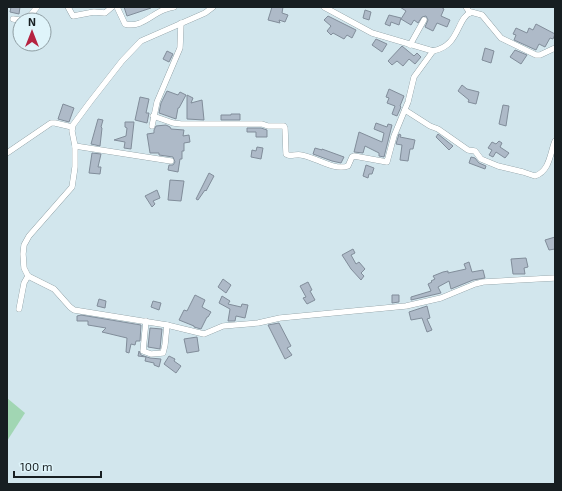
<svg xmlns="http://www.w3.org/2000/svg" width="562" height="491" font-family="'Exo 2',sans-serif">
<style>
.green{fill:#a1d6b3}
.building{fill:#aebac8;stroke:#818d9a}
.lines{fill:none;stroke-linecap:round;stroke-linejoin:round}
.minor-casing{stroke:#75888e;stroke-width:6}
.minor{stroke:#fff;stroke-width:5.5}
</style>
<rect width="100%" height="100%" fill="#d2e6ed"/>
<polygon class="green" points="7,398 25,413 7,441"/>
<g class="building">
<polygon points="11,7 20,7 19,14 10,12"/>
<polygon points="124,7 151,7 151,8 127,16"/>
<polygon points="272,7 283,7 282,13 288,15 285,22 279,20 280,23 268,20"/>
<polygon points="400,7 441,7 444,9 441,16 450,20 447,27 437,23 433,31 425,27 428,20 426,16 422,17 418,23 414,20 411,25 401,19 406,11"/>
<polygon points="365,10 371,12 369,20 363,18"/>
<polygon points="389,15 401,18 399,25 391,22 390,26 385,24"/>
<polygon points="328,16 356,30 352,38 347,35 344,39 333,33 331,35 327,31 331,26 324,20"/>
<polygon points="536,24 555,34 553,39 550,38 545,47 539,44 536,50 514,40 516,35 513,34 516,28 527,33 529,28 533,30"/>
<polygon points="376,39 387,44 382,52 372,45"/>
<polygon points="402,46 414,56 417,53 421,57 415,64 409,59 403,66 397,61 392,65 388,61"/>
<polygon points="485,48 494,51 491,63 482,60"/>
<polygon points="515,50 527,55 521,64 510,57"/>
<polygon points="167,51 173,54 169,62 163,59"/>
<polygon points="462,85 467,89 479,92 476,104 468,102 469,100 458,91"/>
<polygon points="389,89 404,96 400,106 401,107 397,116 392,114 395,106 387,103 389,98 386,97"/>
<polygon points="167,91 178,95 180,92 186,95 179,108 178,108 176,119 159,113 161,103"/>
<polygon points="187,95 193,98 191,103 202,100 204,120 187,119"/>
<polygon points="140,97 149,99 146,113 149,113 147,123 135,120"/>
<polygon points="63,104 74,108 69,122 58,119"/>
<polygon points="503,105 509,106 506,126 499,124"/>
<polygon points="231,114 240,114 240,120 221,120 221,115 231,115"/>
<polygon points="98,119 103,120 101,127 102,128 100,146 91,144"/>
<polygon points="125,122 134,122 131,149 124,148 125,142 114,140 126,136 127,128 125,127"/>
<polygon points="376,123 387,127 388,124 392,125 384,157 379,156 379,153 365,146 363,153 354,152 359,132 382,142 384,133 374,129"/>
<polygon points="166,125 170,127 171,129 184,130 183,136 189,135 190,142 184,143 184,151 182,151 182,159 180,159 178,172 168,170 169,165 173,165 175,162 173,157 159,155 159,153 150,153 147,134 154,133 154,130 156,126"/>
<polygon points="247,128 261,128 267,130 267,137 256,137 256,132 247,132"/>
<polygon points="399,134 401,135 400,137 415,140 413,149 410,149 408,161 400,160 402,145 396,144"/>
<polygon points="438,134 453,146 449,150 436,137"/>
<polygon points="499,141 502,143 500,147 509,153 505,158 496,152 493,157 489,155 492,150 488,148 492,142 496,144"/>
<polygon points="257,147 263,148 261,159 251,157 252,150 256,151"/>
<polygon points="315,148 322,150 322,149 344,157 341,163 332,161 313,154"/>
<polygon points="92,153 101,154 98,167 101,167 100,174 89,173"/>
<polygon points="471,157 475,158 479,163 486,166 485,169 469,163"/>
<polygon points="366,165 374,168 372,174 369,174 368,178 363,176"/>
<polygon points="209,173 214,176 206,191 205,190 198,200 196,199"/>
<polygon points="170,180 184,181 181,201 168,200"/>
<polygon points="157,190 160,198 153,201 155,204 152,207 145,196"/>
<polygon points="555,237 555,249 549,250 545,240"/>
<polygon points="353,249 355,253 351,255 356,264 359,262 365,269 361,273 364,276 361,280 351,269 342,255"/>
<polygon points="526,258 528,267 524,268 525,274 513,274 511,259"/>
<polygon points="469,262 472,272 483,270 485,278 473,280 451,289 449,281 438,287 441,293 411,300 411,297 431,291 428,284 432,282 431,281 435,279 433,276 443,272 448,271 448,273 466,269 464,264"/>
<polygon points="223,279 231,285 226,293 218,287"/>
<polygon points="308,282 312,290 310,291 315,300 307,304 303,298 306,297 300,286"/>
<polygon points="195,295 205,300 202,307 211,312 208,317 207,317 201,329 194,327 194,326 179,320 184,310 187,311"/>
<polygon points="392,295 399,295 399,302 392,303"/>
<polygon points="222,296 230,301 228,304 241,307 242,304 248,305 245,318 236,316 235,321 228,321 230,309 219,303"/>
<polygon points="99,299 106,301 105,308 97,306"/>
<polygon points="153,301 161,303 159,310 151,307"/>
<polygon points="427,306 430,318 427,319 432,330 427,332 422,318 411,320 409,312"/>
<polygon points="81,315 141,325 140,341 136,341 135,345 131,344 129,353 126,352 127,338 102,332 106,328 88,325 88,321 77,321 77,316"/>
<polygon points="279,323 291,346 287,348 292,355 285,359 268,325"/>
<polygon points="150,328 162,329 160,349 148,347"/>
<polygon points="197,337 199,351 187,353 184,339"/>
<polygon points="139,351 141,355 150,358 161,359 159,367 154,365 154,363 145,361 146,357 138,356"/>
<polygon points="169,356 175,359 174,361 181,366 176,373 164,364"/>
</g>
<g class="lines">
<defs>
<g id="minor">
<polyline points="68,7 73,16 94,12 105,13 112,7"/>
<path d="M117 7 125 24C139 28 149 17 161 11 165 9 169 8 174 7"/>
<polyline points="213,7 205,13 141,41 122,61 90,102 73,125 72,131 75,146 75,167 72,187 29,236 24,245 23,254 24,268 28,276 54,289 70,307 74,310 167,325 204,334 223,326 258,323 280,318 406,306 441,298 475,284 483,282 555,278"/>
<path d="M324 7 372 33 433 51C460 46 456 19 471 12L482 15 501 38 536 55H540L555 48"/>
<polyline points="466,7 470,13"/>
<polyline points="13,19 20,20"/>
<polyline points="27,20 37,7"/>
<polyline points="410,45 424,20"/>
<path d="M405 110 430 126 438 129 468 150 475 151 481 159 498 166 523 172 535 176C550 171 550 153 555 141"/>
<path d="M153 116 173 123 181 124H262L268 126H284L285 128 286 154 288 155C292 156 297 154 301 155 316 157 333 171 348 166L352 157 354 156 387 162 394 136 408 102 414 77 433 51"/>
<polyline points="152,126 157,102 180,48 181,23"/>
<polyline points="75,146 171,161"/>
<polyline points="7,153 51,123 55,123 72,127"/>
<polyline points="19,309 24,283 28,276"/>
<polyline points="146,321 143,351 151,354 163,353 165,345 167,325"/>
</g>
</defs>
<use href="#minor" class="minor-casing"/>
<use href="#minor" class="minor"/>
</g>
<rect width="562" height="491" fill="none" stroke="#171e21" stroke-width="16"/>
<g transform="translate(32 32)"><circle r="19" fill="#dff4fa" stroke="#8f9ea3"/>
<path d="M0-3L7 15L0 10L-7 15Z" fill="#b52341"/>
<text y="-6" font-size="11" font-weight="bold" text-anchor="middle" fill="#171e21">N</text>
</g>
<path d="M14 471v6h87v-6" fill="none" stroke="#171e21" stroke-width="2"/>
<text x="20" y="471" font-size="12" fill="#171e21" stroke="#dff4fa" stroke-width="3" paint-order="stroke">100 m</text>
</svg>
